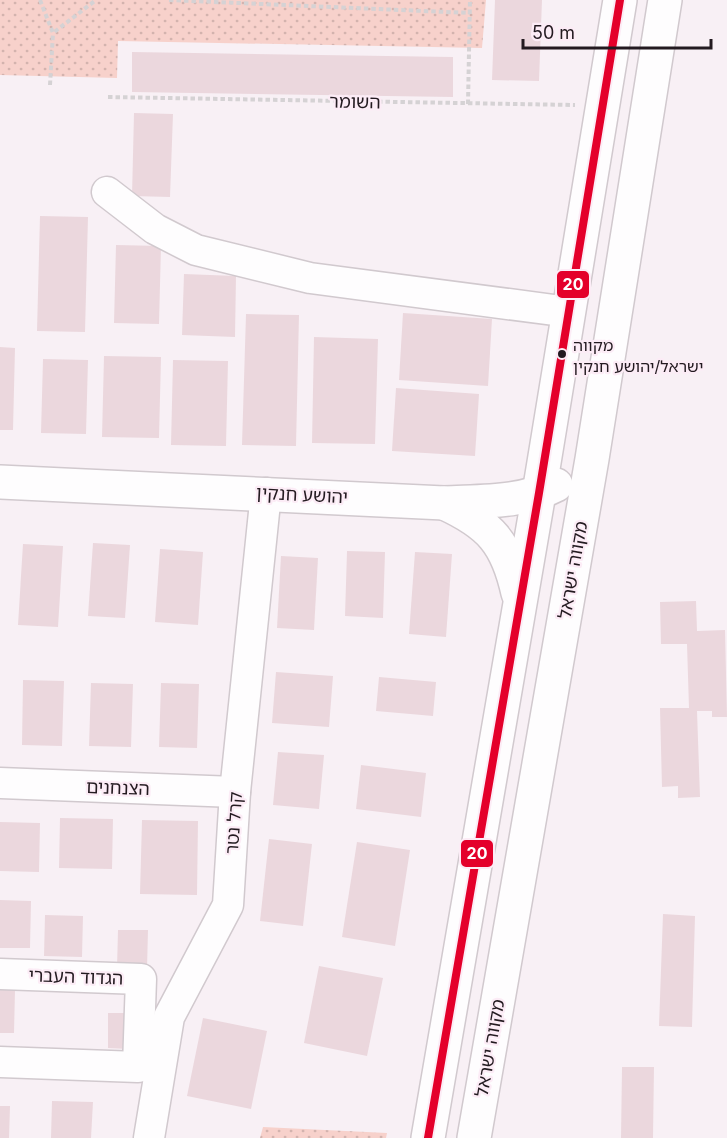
<svg xmlns="http://www.w3.org/2000/svg" width="727" height="1138" font-family="Inter,'Noto Sans Hebrew',sans-serif">
<style>
.park{fill:url(#park-dots)}
.building{fill:#ebd7dd}
.lines{fill:none;stroke-linecap:round;stroke-linejoin:round}
.street-casing{stroke:#d1c9ce;stroke-width:33}
.secondary-casing{stroke:#d1c9ce;stroke-width:36}
.path{stroke:#d5d2d4;stroke-width:4;stroke-dasharray:4.5 3;stroke-linecap:butt}
.street{stroke:#fefdfe;stroke-width:30}
.secondary{stroke:#fefdfe;stroke-width:33}
.bus-1-casing{stroke:#fcecf6;stroke-width:12}
.bus-1{stroke:#e4002b;stroke-width:8}
.bus-dot{fill:#231a20;stroke:#fcecf6;stroke-width:2}
.labels{text-anchor:middle;stroke-width:4.5;stroke-linejoin:round;paint-order:stroke}
.bus-label{font-size:16px;fill:#231a20;stroke:#fcecf6;text-anchor:start}
.street-label{font-size:18px;fill:#231a20;stroke:#fcecf6}
.line-badge{stroke:#fcecf6;stroke-width:2}
.badge-label{font-size:16px;text-anchor:middle;font-weight:bold;fill:#fff}
</style>
<defs>
<pattern id="park-dots" width="8" height="8" patternUnits="userSpaceOnUse" patternTransform="scale(1.5)"><rect width="8" height="8" fill="#f7d1cb"/><path d="M2 2h.1M6 6h.1" fill="none" stroke="#d3b3ae" stroke-width="1.8" stroke-linecap="round"/></pattern>
</defs>
<rect width="100%" height="100%" fill="#f8f0f5"/>
<g class="park">
<polygon points="0,0 486,0 482,48 118,41 117,78 0,75"/>
<polygon points="263,1127 387,1133 386,1138 260,1138"/>
</g>
<g class="building">
<polygon points="495,0 542,0 539,81 492,80"/>
<polygon points="132,52 453,57 453,97 132,92"/>
<polygon points="134,113 173,114 170,197 132,196"/>
<polygon points="40,216 88,217 85,332 37,331"/>
<polygon points="116,245 161,246 159,324 114,323"/>
<polygon points="184,274 236,276 235,337 182,335"/>
<polygon points="403,313 492,319 488,386 399,380"/>
<polygon points="246,314 299,315 296,446 242,445"/>
<polygon points="314,337 378,339 375,444 312,443"/>
<polygon points="0,347 15,348 13,430 0,430"/>
<polygon points="104,356 161,357 159,438 102,437"/>
<polygon points="43,359 88,360 86,434 41,433"/>
<polygon points="173,360 228,361 226,446 171,445"/>
<polygon points="396,388 479,394 475,456 392,451"/>
<polygon points="93,543 130,545 125,618 88,616"/>
<polygon points="23,544 63,546 58,627 18,625"/>
<polygon points="160,549 203,552 198,625 155,622"/>
<polygon points="347,551 385,552 383,618 345,616"/>
<polygon points="415,552 452,554 446,637 409,634"/>
<polygon points="281,556 318,558 314,630 277,628"/>
<polygon points="696,601 697,631 725,630 727,717 712,717 712,711 697,711 700,797 678,798 678,786 662,787 660,708 689,708 687,644 661,644 660,602"/>
<polygon points="276,672 333,676 329,727 272,723"/>
<polygon points="379,677 436,682 433,716 376,711"/>
<polygon points="23,680 64,681 62,746 22,745"/>
<polygon points="91,683 133,684 131,747 89,746"/>
<polygon points="161,683 199,684 197,748 159,747"/>
<polygon points="278,752 324,755 319,809 273,805"/>
<polygon points="361,765 426,773 421,817 356,809"/>
<polygon points="60,818 113,819 112,869 59,868"/>
<polygon points="142,820 198,821 197,895 140,894"/>
<polygon points="0,822 40,823 39,872 0,871"/>
<polygon points="269,839 312,844 303,926 260,921"/>
<polygon points="357,842 410,850 395,946 342,937"/>
<polygon points="0,900 31,901 30,948 0,948"/>
<polygon points="663,914 695,916 692,1027 659,1026"/>
<polygon points="45,915 83,916 82,957 44,956"/>
<polygon points="118,930 148,930 147,969 117,968"/>
<polygon points="319,966 383,978 367,1056 304,1043"/>
<polygon points="0,990 15,990 14,1033 0,1033"/>
<polygon points="108,1013 129,1013 128,1049 108,1048"/>
<polygon points="203,1018 267,1031 251,1109 187,1096"/>
<polygon points="622,1067 654,1067 653,1138 621,1138"/>
<polygon points="52,1101 93,1102 91,1138 51,1138"/>
<polygon points="0,1106 10,1106 9,1138 0,1138"/>
</g>
<g class="lines">
<defs>
<g id="street">
<polyline points="107,192 155,229 196,250 310,278 569,312"/>
<polyline points="0,783 235,792"/>
<polyline points="0,974 141,979 138,1067 0,1062"/>
<polyline points="149,1138 169,1017 228,905 235,792 266,493"/>
</g>
<g id="secondary">
<path d="M0 482 444 503C482 501 522 503 556 485"/>
<path d="M444 503C490 524 507 543 518 593"/>
<polyline points="428,1138 539,493 620,0"/>
<polyline points="474,1138 592,459 665,0"/>
</g>
</defs>
<use href="#street" class="street-casing"/>
<use href="#secondary" class="secondary-casing"/>
<g class="path">
<polyline points="40,0 53,33 96,0"/>
<polyline points="169,0 470,13"/>
<polyline points="50,85 53,33"/>
<polyline points="108,97 575,105"/>
<polyline points="468,104 470,0"/>
</g>
<use href="#street" class="street"/>
<use href="#secondary" class="secondary"/>
<defs>
<polyline id="bus-1" points="428,1138 539,493 620,0"/>
</defs>
<use href="#bus-1" class="bus-1-casing"/>
<use href="#bus-1" class="bus-1"/>
</g>
<circle class="bus-dot" cx="562" cy="354" r="5"/>
<g class="labels">
<g class="bus-label">
<text x="573" y="351">מקווה<tspan x="573" dy="21">ישראל/יהושע חנקין</tspan></text>
</g>
<g class="street-label">
<text transform="translate(355 102) rotate(1)" y="6">השומר</text>
<text transform="translate(302 495) rotate(3)" y="6">יהושע חנקין</text>
<text transform="translate(573 570) rotate(-80)" y="6">מקווה ישראל</text>
<text transform="translate(118 788) rotate(2)" y="6">הצנחנים</text>
<text transform="translate(234 823) rotate(-86)" y="6">קרל נטר</text>
<text transform="translate(76 977) rotate(2)" y="6">הגדוד העברי</text>
<text transform="translate(490 1048) rotate(-80)" y="6">מקווה ישראל</text>
</g>
</g>
<g class="line-badge">
<rect x="556" y="270" width="34" height="29" rx="6" fill="#e4002b"/>
<rect x="460" y="839" width="34" height="29" rx="6" fill="#e4002b"/>
</g>
<g class="badge-label">
<text x="573" y="290">20</text>
<text x="477" y="859">20</text>
</g>
<path d="M523 39v9h188v-9" fill="none" stroke="#231a20" stroke-width="3"/>
<text x="532" y="39" font-size="18" fill="#231a20" stroke="#fcecf6" stroke-width="4.5" paint-order="stroke">50 m</text>
</svg>
